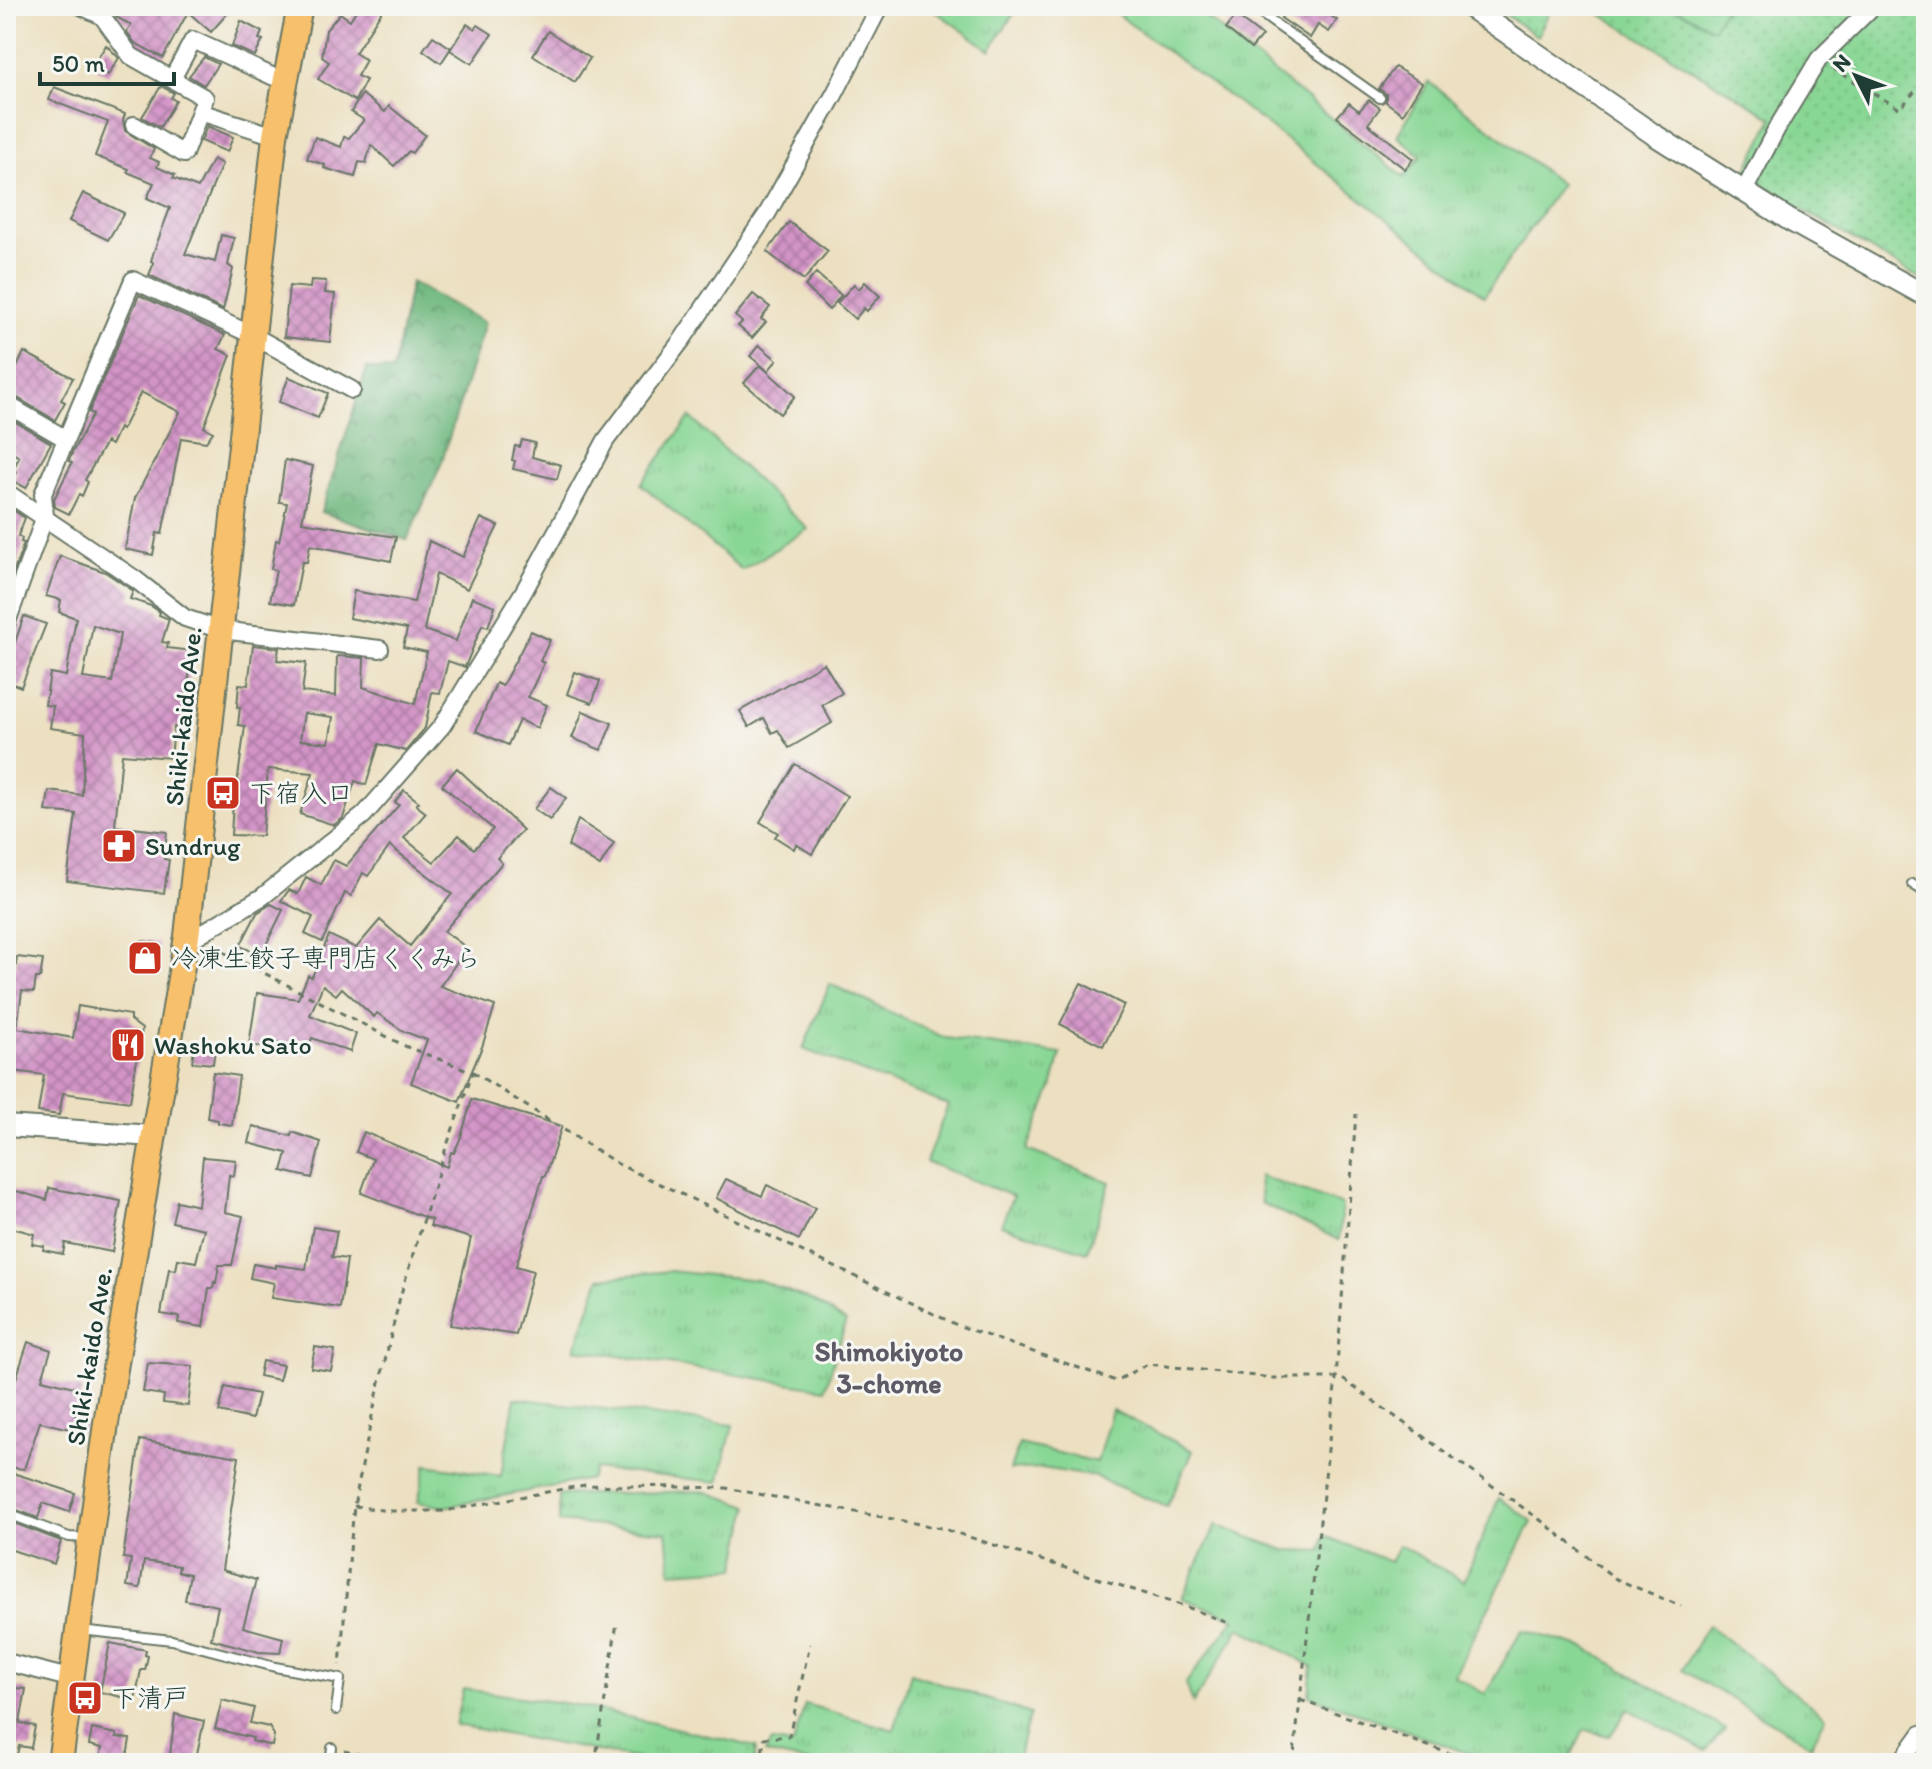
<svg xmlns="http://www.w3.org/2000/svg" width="1932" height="1769" font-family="Itim,'Klee One',sans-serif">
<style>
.grass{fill:url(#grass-tufts);stroke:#548a64;stroke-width:2}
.forest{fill:url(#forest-crowns);stroke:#467a59;stroke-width:2}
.park{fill:url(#park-dots);stroke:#548a64;stroke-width:2}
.pitch{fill:#89d795;stroke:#548a64;stroke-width:2}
.building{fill:url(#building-cross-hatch);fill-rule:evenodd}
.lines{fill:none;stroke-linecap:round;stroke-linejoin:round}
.service-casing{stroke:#677665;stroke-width:12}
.minor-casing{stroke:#677665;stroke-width:20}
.tertiary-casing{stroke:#677665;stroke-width:24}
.primary-casing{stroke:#677665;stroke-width:28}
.path{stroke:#677665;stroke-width:3;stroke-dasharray:6 6;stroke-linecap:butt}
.service{stroke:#fff;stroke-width:8}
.minor{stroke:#fff;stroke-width:16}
.tertiary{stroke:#fff;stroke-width:20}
.primary{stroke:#f7c06c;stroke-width:24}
.labels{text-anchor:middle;stroke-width:6;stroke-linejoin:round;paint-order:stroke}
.street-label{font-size:26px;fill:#1f3d34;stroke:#f6f6f2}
.poi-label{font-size:26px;fill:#1f3d34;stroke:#f6f6f2;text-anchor:start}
.neighbourhood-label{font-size:28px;font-weight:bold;fill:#5e5b67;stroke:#f6f6f2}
</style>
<defs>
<pattern id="grass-tufts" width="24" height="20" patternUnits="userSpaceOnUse" patternTransform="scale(2)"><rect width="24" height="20" fill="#89d795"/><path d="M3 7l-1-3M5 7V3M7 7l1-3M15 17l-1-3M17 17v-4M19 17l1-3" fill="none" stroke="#76b981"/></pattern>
<pattern id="forest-crowns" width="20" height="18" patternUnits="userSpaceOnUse" patternTransform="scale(2)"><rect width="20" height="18" fill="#6eb87e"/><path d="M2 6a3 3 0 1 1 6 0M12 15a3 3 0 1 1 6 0" fill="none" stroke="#5a9768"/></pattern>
<pattern id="park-dots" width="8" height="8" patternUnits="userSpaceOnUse" patternTransform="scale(2)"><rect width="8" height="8" fill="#89d795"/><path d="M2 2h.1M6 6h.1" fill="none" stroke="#76b981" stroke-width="1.8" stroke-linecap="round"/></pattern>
<pattern id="building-cross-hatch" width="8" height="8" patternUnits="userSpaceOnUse" patternTransform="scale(2)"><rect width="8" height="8" fill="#d394c7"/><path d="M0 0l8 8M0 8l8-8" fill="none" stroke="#ab7aa2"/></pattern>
</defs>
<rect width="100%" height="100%" fill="#f6f6f2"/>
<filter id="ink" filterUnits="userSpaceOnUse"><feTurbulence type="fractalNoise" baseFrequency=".0125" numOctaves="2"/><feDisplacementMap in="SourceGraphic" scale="16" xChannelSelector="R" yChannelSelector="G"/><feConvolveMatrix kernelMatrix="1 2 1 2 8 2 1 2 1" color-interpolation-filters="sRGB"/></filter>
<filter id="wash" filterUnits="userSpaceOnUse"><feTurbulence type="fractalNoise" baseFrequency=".006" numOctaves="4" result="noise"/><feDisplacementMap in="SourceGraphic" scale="32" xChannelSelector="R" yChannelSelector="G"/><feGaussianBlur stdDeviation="1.8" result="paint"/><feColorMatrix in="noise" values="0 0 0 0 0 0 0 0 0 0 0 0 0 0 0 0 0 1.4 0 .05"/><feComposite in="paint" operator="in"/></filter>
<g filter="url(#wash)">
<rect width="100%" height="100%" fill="#ece0c1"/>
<g class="grass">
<polygon points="928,6 1019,6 990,50"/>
<polygon points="1106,6 1192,6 1404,177 1421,156 1397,136 1429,82 1561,184 1484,296 1269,126"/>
<polygon points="690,417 808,529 742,570 641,484"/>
<polygon points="830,984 945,1038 1061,1054 1052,1088 1027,1150 1110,1182 1087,1252 1001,1225 1013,1196 926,1162 948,1105 803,1049"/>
<polygon points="1259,1176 1342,1205 1339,1240 1261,1203"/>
<polygon points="669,1271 759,1280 813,1301 846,1322 825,1389 575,1349 600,1278"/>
<polygon points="515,1398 733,1425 719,1482 595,1469 590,1479 444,1507 418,1502 426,1465 501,1476"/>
<polygon points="1112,1410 1193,1451 1167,1507 1096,1477 1042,1468 1010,1470 1019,1444 1097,1462"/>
<polygon points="704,1491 749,1506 736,1568 671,1572 667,1532 559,1522 559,1495"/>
<polygon points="1499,1498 1532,1521 1454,1676 1485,1694 1522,1630 1585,1648 1725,1729 1705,1751 1628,1709 1610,1736 1584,1730 1568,1763 1494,1763 1309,1695 1312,1666 1240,1628 1193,1703 1186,1683 1235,1618 1182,1598 1216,1525 1285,1550 1321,1551 1325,1536 1390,1562 1399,1545 1464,1581"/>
<polygon points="1708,1625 1826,1717 1811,1745 1682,1670"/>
<polygon points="911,1673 1030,1714 1016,1763 811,1763 765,1753 772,1742 793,1745 805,1704 894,1730"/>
<polygon points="463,1689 576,1705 756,1747 754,1763 662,1763 455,1725"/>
</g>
<polygon class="forest" points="411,282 485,323 440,467 407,540 321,512 367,368 393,371"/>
<g class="park">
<polygon points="1503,6 1553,6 1537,36 1500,11"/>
<polygon points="1587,6 1926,6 1926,282 1744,175 1773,118"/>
</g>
<polygon class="pitch" points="1671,6 1726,6 1713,29"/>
<g id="blocks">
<g class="building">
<polygon points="121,6 234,6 211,32 188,12 163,58 135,43 127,32 131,25 116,17"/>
<polygon points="359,6 385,6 355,53 366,60 357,76 366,80 355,101 318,79 329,62 322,57 326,30 340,13 350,20"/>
<polygon points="1289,6 1316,6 1337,20 1329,32 1318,25 1310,38 1281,18"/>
<polygon points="1236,16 1262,36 1251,49 1226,28"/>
<polygon points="241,21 262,32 259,39 263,40 255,56 232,46"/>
<polygon points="467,24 475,29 478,25 492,34 472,64 450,50"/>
<polygon points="548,31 590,58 575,82 533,55"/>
<polygon points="433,36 451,48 441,63 423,50"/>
<polygon points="106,45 119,58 108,75 93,66"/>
<polygon points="204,57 218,64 204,85 189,76"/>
<polygon points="1395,67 1422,83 1403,114 1386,102 1386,94 1379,89"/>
<polygon points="161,86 174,93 171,98 176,101 160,127 142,117"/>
<polygon points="54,87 125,114 123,120 125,131 154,149 150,158 159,162 157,167 175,175 173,178 198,188 213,159 222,164 185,254 215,262 221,235 234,238 228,265 233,269 223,310 149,275 154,263 151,261 154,251 170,208 147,198 154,183 127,172 129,169 95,156 108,122 49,100"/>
<polygon points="362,94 385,112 389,106 425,135 412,153 409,151 394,166 371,145 366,163 359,162 355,177 324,168 325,165 307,159 315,137 341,147 344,137 349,138 364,120 351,112"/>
<polygon points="1369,100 1380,108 1368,124 1413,159 1405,169 1337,117 1349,103 1359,111"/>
<polygon points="207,126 233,137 227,152 201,141"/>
<polygon points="83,193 124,213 108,240 69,221"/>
<polygon points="789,222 828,251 804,280 767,252"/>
<polygon points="816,273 841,295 829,310 805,286"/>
<polygon points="311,280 326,281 325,293 335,294 330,342 284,337 289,286 310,288"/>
<polygon points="865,282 880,296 867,311 864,308 855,319 837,303 854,284 859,289"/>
<polygon points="753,294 770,307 761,319 766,322 752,338 738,326 742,322 735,316"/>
<polygon points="139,295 225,335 218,349 231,355 204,427 213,432 206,442 181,438 162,534 157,533 153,555 125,549 135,498 180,412 141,392 122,430 119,428 111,445 106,442 85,480 88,482 82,496 79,494 69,514 55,507 54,499 72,463 69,461 73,451 93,414 89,412"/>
<polygon points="759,345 777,360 768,371 750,356"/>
<polygon points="24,352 73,378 61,400 65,402 55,420 6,391"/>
<polygon points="760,365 795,396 780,414 744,383"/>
<polygon points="289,377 328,393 318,418 279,402"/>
<polygon points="12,420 51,443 26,488 13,481 17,472 13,470 19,457 6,449 6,432"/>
<polygon points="522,440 535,443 532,457 561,465 557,479 513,469 515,461 512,460 515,446 520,447"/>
<polygon points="285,460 313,466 302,522 396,537 391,561 310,545 307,562 302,562 294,605 270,601 276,570 271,569 276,540 279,541 287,503 279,502"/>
<polygon points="10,508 25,518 18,536 22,538 21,542 24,543 8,588 6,520"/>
<path d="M481 518 498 526 467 589 436 574 424 630 456 641 472 597 495 606 488 627 482 625 465 667 448 661 440 693 432 692 425 728 406 751 379 744 366 785 355 781 343 818 334 825 300 814 313 773 268 769 262 836 231 835 234 785H237L245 726 238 725 240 707H237L239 684 248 685 253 645 279 648 277 660 306 663 302 692 336 696 337 656 352 657 364 658 363 687 415 704 427 652 403 647 407 629 349 618 354 591 414 602 429 541 463 557ZM304 713 333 717 329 743 300 740Z"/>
<path d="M60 556 105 572 129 588 133 591 130 599 151 606 160 612 159 615 169 619 162 642 168 643 167 648 193 651 181 728 174 727 171 758 122 754 115 826 167 832 164 859 169 860 164 893 67 881 76 814 46 811 49 791 82 795 85 733 50 728 53 706 45 705 50 673 66 676 76 618 59 612 61 600 46 596ZM93 625 120 634 112 682 83 678Z"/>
<polygon points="24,616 46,624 21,687 6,681 6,669"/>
<polygon points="531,631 550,640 540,661 544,663 528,697 547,705 537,728 519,720 508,745 476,731 496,683 502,686"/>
<polygon points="824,663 842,693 822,705 832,723 789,748 778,730 772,733 764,718 749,727 740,711"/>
<polygon points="575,672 600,681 592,703 567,694"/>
<polygon points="583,711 612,723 601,750 572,738"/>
<polygon points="795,764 847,796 812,854 796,844 794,849 775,837 778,833 760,822"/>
<polygon points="457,768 523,830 497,858 502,863 444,931 467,948 440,986 495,1006 482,1047 459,1102 411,1083 427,1040 403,1031 377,1013 374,1017 342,988 336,995 323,985 310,1015 356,1034 350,1052 312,1038 306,1054 277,1042 276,1049 249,1045 257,993 298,999 308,975 312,977 329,935 356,948 380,920 410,946 452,894 390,846 368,876 363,873 351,896 345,893 322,942 305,934 313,917 281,901 289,890 298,894 306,877 321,885 334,860 346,866 399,805 395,802 404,790 419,802 416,805 426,813 404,838 434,862 459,835 474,849 493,829 442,785"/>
<polygon points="551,787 566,798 550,820 534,809"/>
<polygon points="578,820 614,843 600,866 568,846"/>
<polygon points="271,904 283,910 261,955 240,946 257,913"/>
<polygon points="141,941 158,943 155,963 138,961"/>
<polygon points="17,957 43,960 40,978 36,978 34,992 22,991 17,1028 73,1038 78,1006 130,1015 130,1020 142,1029 130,1102 63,1093 59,1115 38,1112 44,1075 6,1070 6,964 16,966"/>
<polygon points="1081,983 1124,1005 1103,1046 1060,1024"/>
<polygon points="194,1047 215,1049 213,1064 192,1062"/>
<polygon points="213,1072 239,1076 232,1125 218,1123 218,1120 207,1118"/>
<polygon points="472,1099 562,1126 545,1176 543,1176 516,1266 533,1271 516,1335 450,1325 471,1238 430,1226 432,1220 361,1193 373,1159 356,1152 364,1132 447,1167 451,1152 454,1153 461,1137"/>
<polygon points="253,1126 291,1136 292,1132 321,1142 312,1178 282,1171 287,1153 249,1143"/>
<polygon points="203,1157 236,1160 234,1176 229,1175 225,1212 243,1216 232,1265 219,1265 216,1283 214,1282 213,1288 209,1288 203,1327 178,1323 179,1317 161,1314 169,1269 176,1270 178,1259 196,1262 204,1229 172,1222 177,1201 198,1206"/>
<polygon points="726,1179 762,1196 767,1185 815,1208 799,1240 716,1198"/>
<polygon points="6,1188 47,1200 49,1188 121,1201 112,1252 65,1243 63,1254 43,1250 44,1246 32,1244 34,1234 6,1226"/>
<polygon points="313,1227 337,1231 332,1257 347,1259 340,1308 271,1298 274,1283 250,1278 253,1264 276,1268 276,1265 306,1269"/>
<polygon points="28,1342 51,1350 42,1379 82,1389 75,1415 86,1417 83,1432 40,1422 24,1469 6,1467 6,1393 11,1394"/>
<polygon points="315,1347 335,1350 331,1371 311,1368"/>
<polygon points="262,1361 283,1365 279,1380 259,1376"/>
<polygon points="148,1363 193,1366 188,1406 163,1403 164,1395 143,1392"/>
<polygon points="225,1387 258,1394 252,1419 219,1412"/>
<polygon points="140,1440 239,1457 222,1570 256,1580 243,1627 283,1638 280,1653 259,1652 211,1639 218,1606 185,1600 190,1574 178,1572 179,1566 144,1561 140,1588 127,1586 131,1559 123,1558"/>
<polygon points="13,1473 75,1493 69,1512 43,1503 38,1518 6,1506 6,1495"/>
<polygon points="6,1520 61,1541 54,1564 6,1548"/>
<polygon points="110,1643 146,1650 145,1655 148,1656 145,1670 141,1670 135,1700 100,1692"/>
<polygon points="6,1687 26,1689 20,1723 35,1726 31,1748 19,1746 15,1763 6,1763"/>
<polygon points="222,1700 254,1708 250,1723 269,1727 274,1735 272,1746 252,1741 253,1738 215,1729"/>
<polygon points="175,1714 204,1721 195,1763 169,1763"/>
<polygon points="92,1729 117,1734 116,1737 130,1739 126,1763 99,1763 102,1748 89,1745"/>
</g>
</g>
</g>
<g filter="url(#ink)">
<use href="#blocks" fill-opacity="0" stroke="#677665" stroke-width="2"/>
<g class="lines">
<defs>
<g id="service">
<polyline points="1250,6 1380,98"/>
<polyline points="1912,884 1926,893"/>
<polyline points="6,1513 69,1537 87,1538"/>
<polyline points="80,1630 172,1640 275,1667 340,1679 336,1710"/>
<polyline points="330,1763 332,1748"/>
</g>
<g id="minor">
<polyline points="81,6 102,16 131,56 205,98 200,112"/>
<polyline points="172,79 193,40 285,82"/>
<polyline points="134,125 184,154 200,112 275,136"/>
<polyline points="1744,191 1777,128 1819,59 1873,6"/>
<polyline points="6,404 66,439"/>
<polyline points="6,492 135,579 185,618 221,630 380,649"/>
<polyline points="6,625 45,516 43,494 133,280 252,335 352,390"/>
<polyline points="187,936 195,937 262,897 364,815 442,726 524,591 606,440 682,340 767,214 834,95 880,6"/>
<polyline points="6,1662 73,1679"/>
<polyline points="1900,1763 1921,1734"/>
</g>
<g id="tertiary">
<polyline points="1468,6 1653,134 1791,221 1926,296"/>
<polyline points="6,1126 153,1136"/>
</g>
<polyline id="primary" points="60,1763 106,1423 187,936 275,136 300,6"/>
</defs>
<use href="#service" class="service-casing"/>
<use href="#minor" class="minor-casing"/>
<use href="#tertiary" class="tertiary-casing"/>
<use href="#primary" class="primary-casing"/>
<g class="path">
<polyline points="1832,68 1900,109 1926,78"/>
<polyline points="212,946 407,1047 473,1072 445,1151 400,1297 372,1416 354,1506 340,1665"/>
<polyline points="473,1072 618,1164 957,1325 1116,1381 1148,1364 1273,1378 1341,1378 1539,1519 1616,1579 1681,1606"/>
<polyline points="354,1506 389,1511 444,1511 585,1485 726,1488 941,1528 1187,1607 1228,1623"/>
<polyline points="1300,1700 1476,1763"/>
<polyline points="344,1751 400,1763"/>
<polyline points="595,1763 617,1623"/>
<polyline points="761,1763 764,1738 789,1736 810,1644"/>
<polyline points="1293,1763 1336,1378 1356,1114"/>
</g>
<use href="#service" class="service"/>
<use href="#minor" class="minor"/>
<use href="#tertiary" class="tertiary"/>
<use href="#primary" class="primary"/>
</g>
</g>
<defs>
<symbol id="bus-square" viewBox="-11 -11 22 22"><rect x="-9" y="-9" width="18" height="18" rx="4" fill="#c8321e" stroke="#f6f6f2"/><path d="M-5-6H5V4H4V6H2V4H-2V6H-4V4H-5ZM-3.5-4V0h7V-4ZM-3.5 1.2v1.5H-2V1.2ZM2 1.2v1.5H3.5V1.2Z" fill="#fff"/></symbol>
<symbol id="pharmacy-square" viewBox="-11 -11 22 22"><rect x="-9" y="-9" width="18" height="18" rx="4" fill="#c8321e" stroke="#f6f6f2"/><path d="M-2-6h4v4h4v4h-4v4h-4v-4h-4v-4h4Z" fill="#fff"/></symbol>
<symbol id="shop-square" viewBox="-11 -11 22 22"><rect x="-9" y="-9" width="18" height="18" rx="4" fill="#c8321e" stroke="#f6f6f2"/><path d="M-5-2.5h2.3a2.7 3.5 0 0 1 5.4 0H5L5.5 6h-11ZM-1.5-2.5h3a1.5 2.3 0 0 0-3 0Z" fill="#fff"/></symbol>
<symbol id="restaurant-square" viewBox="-11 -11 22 22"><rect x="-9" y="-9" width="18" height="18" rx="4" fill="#c8321e" stroke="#f6f6f2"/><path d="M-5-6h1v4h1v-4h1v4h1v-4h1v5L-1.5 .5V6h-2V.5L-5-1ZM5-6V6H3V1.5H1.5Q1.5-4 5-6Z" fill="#fff"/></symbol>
</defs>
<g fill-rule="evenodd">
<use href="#bus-square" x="203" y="773" width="40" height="40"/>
<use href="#pharmacy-square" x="99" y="826" width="40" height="40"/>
<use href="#shop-square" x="125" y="938" width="40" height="40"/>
<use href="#restaurant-square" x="108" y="1025" width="40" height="40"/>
<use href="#bus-square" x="65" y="1678" width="40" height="40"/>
</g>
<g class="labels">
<g class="street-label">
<text transform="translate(183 716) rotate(-84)" y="9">Shiki-kaido Ave.</text>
<text transform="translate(89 1356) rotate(-81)" y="9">Shiki-kaido Ave.</text>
</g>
<g class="poi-label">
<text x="249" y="802">下宿入口</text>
<text x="145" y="855">Sundrug</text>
<text x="171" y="967">冷凍生餃子専門店くくみら</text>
<text x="154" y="1054">Washoku Sato</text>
<text x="111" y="1707">下清戸</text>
</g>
<g class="neighbourhood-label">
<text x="889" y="1361">Shimokiyoto<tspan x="889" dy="32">3-chome</tspan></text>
</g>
</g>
<rect width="1932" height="1769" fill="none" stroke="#f6f6f2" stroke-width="32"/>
<g transform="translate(1856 76) rotate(312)" stroke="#f6f6f2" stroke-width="6" paint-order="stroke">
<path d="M0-6L14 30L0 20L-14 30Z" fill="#1f3d34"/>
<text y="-12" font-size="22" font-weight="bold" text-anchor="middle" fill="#1f3d34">N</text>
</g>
<path d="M40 72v12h134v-12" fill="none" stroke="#1f3d34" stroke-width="4"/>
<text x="52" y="72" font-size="24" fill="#1f3d34" stroke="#f6f6f2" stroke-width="6" paint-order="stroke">50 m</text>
</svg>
